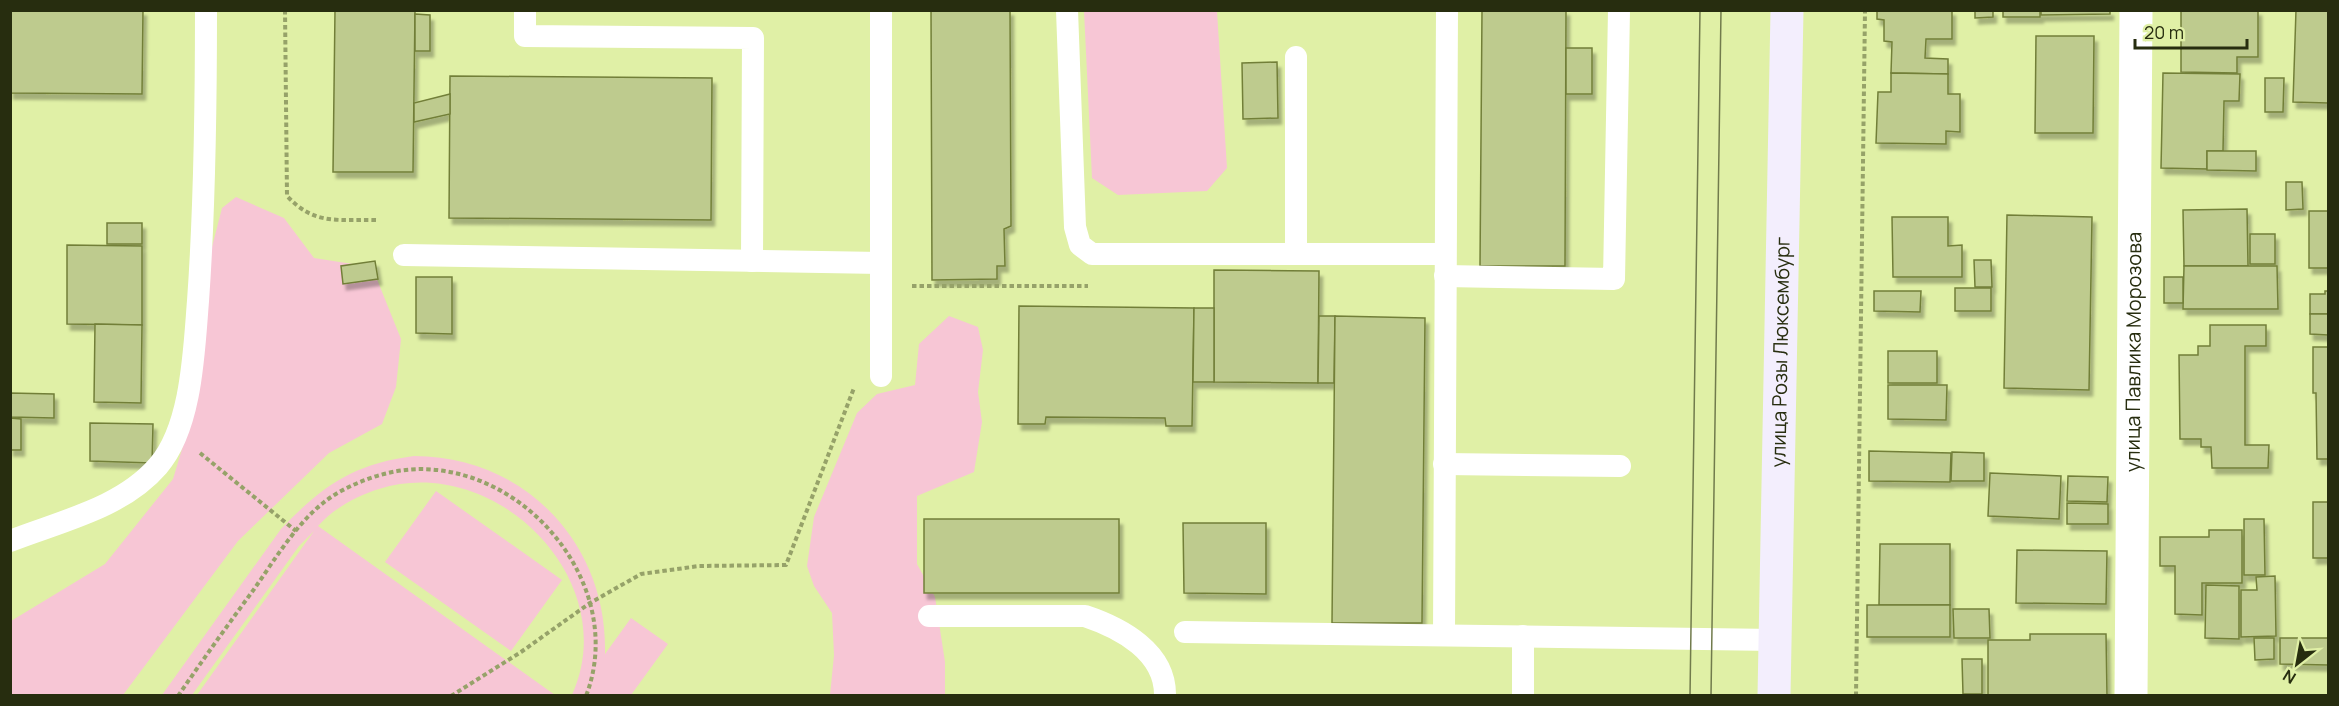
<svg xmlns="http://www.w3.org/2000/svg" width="2339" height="706" font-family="Manrope,sans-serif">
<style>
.green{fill:#f7c6d5}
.building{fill:#becb8e;stroke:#727f39;stroke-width:1.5;filter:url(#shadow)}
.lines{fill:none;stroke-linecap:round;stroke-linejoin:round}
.path{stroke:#96a269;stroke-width:4;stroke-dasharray:4.5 3;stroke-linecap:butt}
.service{stroke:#fff;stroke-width:22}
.minor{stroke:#fff;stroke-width:33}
.secondary{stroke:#f3eefd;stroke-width:33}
.tram{stroke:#717b4c;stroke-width:1.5}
.labels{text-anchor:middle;stroke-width:5;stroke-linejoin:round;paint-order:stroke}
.street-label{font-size:20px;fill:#272d0f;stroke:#e0f0a6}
</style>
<defs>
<filter id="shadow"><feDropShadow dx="3.5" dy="6" stdDeviation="1.5" flood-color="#0004"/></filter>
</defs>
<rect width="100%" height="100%" fill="#e0f0a6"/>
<g class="green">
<polygon points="1084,11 1217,11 1227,168 1207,191 1118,195 1092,178"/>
<polygon points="236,197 284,218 314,258 372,267 401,339 396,387 382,424 329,453 238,541 123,695 11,696 11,621 105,564 173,479 195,406 203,282 222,208"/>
<polygon points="949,316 978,327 983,350 978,392 982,422 974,472 917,496 917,564 935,597 945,662 945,695 830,695 834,655 832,613 814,586 807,566 814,517 857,413 877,394 915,385 919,344"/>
<path d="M414 456C525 456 608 544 605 654L631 618 668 644 631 695H572C624 580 495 452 379 489 356 496 333 509 318 526L555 695H197L314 531 299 546 192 695H162L281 529C322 486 353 464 414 456Z"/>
<polygon points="436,491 562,580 511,651 385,562"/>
</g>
<g class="building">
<polygon points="10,10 143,10 142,94 10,93"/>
<polygon points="335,10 415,10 413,172 333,172"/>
<polygon points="931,10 1010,10 1011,226 1004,229 1005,266 997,266 997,279 932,280"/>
<polygon points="1482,10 1566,10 1565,266 1480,266"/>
<polygon points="1877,10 1952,10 1952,39 1926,39 1925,58 1948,59 1948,74 1891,73 1892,42 1884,41 1884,20 1877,19"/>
<polygon points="1975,10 1993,10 1993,17 1975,18"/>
<rect x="2003" y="10" width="37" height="7"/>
<polygon points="2041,10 2110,10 2110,14 2041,15"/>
<polygon points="2181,10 2258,10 2258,57 2237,57 2237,73 2181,72"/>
<polygon points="2296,10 2328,11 2328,103 2293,102"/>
<polygon points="415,14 430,15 430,51 415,51"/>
<polygon points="2036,36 2094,36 2093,133 2035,133"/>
<rect x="1566" y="48" width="26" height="46"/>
<polygon points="1277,62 1278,118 1243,119 1242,63"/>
<polygon points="1891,73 1948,74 1948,94 1960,94 1960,132 1946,131 1946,144 1876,143 1878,92 1891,92"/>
<polygon points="2163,73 2240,74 2239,101 2224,101 2223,151 2207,151 2207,169 2161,168"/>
<polygon points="450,76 712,78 711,220 449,218"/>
<polygon points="2265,78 2284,78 2283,112 2265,112"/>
<polygon points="450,94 450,114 414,122 414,103"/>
<polygon points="2207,151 2256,151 2256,171 2207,170"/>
<polygon points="2286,182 2302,182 2303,209 2286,210"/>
<polygon points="2247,209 2248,266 2184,266 2183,210"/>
<rect x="2309" y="211" width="19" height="57"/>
<polygon points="2007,215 2092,217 2089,390 2004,388"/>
<polygon points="1892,217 1948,217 1948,246 1962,245 1962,277 1893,277"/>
<rect x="107" y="223" width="35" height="21"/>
<rect x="2250" y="234" width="25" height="30"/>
<polygon points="67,245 142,246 142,325 67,324"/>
<polygon points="1974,260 1991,260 1992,287 1975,287"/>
<polygon points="375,261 378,279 343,284 341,266"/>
<polygon points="2184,266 2277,266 2278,309 2183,309"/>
<polygon points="1214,270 1319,271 1318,383 1214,382"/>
<polygon points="416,277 452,277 452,334 416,333"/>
<rect x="2164" y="277" width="19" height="26"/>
<rect x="1955" y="288" width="36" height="23"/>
<polygon points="1874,291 1921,291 1920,312 1874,311"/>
<polygon points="2325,291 2328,291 2328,314 2310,314 2310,294 2325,294"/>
<polygon points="1019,306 1194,308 1192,426 1166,426 1165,418 1046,417 1045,424 1018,424"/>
<polygon points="1194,308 1214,308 1214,382 1193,382"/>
<polygon points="2310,314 2328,314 2328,335 2310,334"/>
<polygon points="1319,316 1335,316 1334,383 1318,383"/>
<polygon points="1335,316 1425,318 1422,623 1332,623"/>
<polygon points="95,324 142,325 141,403 94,402"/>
<polygon points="2210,325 2266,325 2266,346 2245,346 2245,445 2269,445 2268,468 2212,468 2211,447 2201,447 2201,439 2180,439 2179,355 2198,355 2198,346 2210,346"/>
<polygon points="2313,347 2328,347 2328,459 2317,459 2316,393 2313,393"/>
<rect x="1888" y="351" width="49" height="32"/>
<polygon points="1888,385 1947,385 1946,420 1888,419"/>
<polygon points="10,393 54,394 54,418 10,417"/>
<polygon points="10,418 21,419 21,450 10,450"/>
<polygon points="90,423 153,424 152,463 90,461"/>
<polygon points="1869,451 1951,453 1950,482 1869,481"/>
<polygon points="1952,452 1984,453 1984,481 1951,481"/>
<polygon points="1990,473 2061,476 2059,519 1988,516"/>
<polygon points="2068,476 2108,477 2107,502 2067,501"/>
<rect x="2313" y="502" width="15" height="56"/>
<polygon points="2067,503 2108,504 2108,524 2067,524"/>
<rect x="924" y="519" width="195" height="74"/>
<polygon points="2244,519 2264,519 2265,575 2244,575"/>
<polygon points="1183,523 1266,523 1266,594 1184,593"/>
<polygon points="2209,530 2242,530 2242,583 2202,583 2202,615 2175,614 2175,566 2160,566 2160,537 2209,537"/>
<polygon points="1880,544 1950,544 1950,605 1879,605"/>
<polygon points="2017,550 2107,551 2106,604 2016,603"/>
<polygon points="2275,576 2276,636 2241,637 2241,590 2257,590 2256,577"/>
<polygon points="2206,585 2239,586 2239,639 2205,638"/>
<rect x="1867" y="605" width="83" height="32"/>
<polygon points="1953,609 1989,609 1990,638 1954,638"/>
<polygon points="2030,634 2106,634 2107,696 1988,696 1988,640 2030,640"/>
<polygon points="2254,638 2274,638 2274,659 2255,660"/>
<polygon points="2280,638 2328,638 2328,665 2280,664"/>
<polygon points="1962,659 1982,659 1982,694 1963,694"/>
</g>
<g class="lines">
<g class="path">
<path d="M285 10 287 196C315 226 338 219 376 220"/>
<polyline points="912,286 1088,286"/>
<polyline points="200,453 296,531"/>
<path d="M178 696C202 661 227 626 252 592 277 557 302 512 341 491 371 475 404 466 437 470 540 481 625 595 586 696"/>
<polyline points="451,696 521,652 590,603 641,574 699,566 786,565 854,388"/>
<polyline points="1856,696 1865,10"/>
</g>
<g class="service">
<polyline points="525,10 525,36 753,38 752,261"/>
<polyline points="881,10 881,376"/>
<polyline points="1067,10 1075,227 1080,245 1092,254 1445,254"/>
<polyline points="1296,57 1296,254"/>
<polyline points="404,255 881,263"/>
<polyline points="1445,276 1614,279 1619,10"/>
<polyline points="1444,464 1620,466"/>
<path d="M10 541C61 521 122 508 158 466 192 427 194 350 198 301 205 204 206 108 206 10"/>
<path d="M929 616H1085C1121 628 1166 652 1165 696"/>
<polyline points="1185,632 1775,640"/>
<polyline points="1444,635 1447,10"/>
<polyline points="1523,696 1523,636"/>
</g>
<path class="minor" id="s1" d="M2131 696 2136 10"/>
<path class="secondary" id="s2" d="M1774 696 1787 10"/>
<g class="tram">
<polyline points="1690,696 1700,10"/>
<polyline points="1711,696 1721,10"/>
</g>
</g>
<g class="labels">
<g class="street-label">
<text dy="7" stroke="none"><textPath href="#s2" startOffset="344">улица Розы Люксембург</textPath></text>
<text dy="7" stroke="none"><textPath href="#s1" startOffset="344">улица Павлика Морозова</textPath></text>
</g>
</g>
<rect width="2339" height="706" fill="none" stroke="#272d0f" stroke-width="24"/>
<g transform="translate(2297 664) rotate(211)" stroke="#e0f0a6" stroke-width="4.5" paint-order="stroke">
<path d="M0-4.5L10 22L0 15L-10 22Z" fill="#272d0f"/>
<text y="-9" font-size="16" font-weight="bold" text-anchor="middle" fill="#272d0f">N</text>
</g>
<path d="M2135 39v9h112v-9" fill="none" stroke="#272d0f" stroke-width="3"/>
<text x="2144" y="39" font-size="18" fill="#272d0f" stroke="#e0f0a6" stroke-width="4.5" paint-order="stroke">20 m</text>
</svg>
